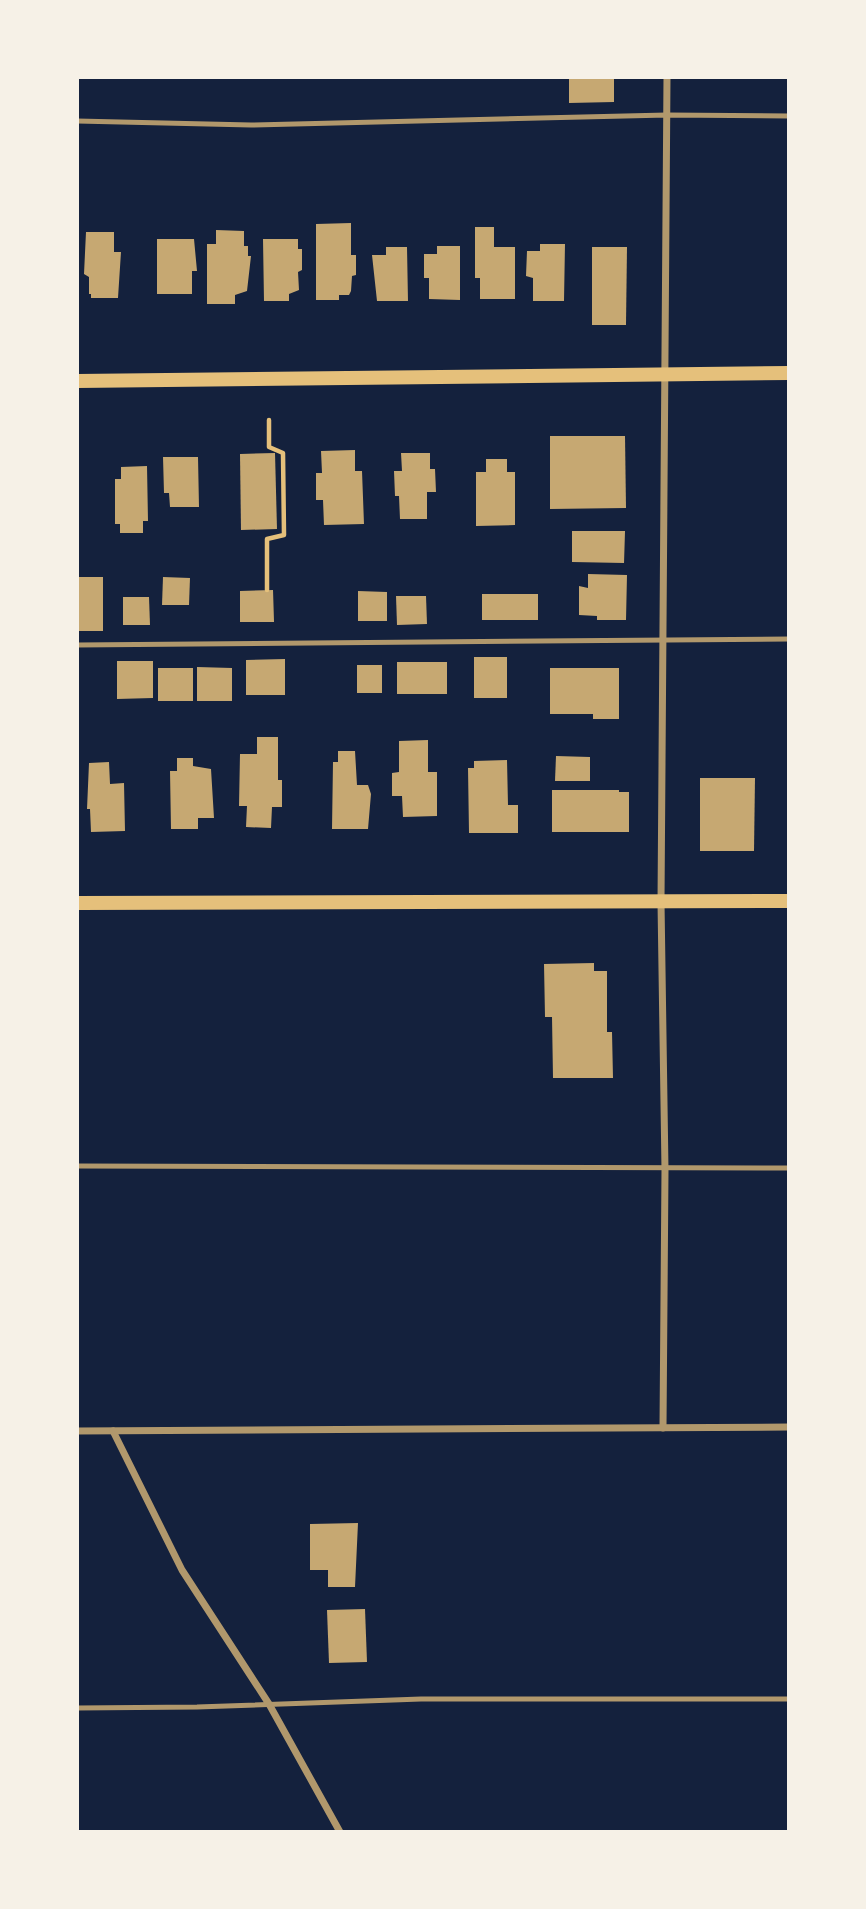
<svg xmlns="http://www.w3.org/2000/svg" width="866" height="1909" font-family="Poppins,sans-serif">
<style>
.building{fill:#c6a872}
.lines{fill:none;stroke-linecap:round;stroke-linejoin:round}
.path{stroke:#e5c07b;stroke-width:4.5}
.service{stroke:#b1986c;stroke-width:5}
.minor{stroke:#b1986c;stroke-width:7}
.secondary{stroke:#e5c07b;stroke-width:14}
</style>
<rect width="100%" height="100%" fill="#14213d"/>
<g class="building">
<polygon points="569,77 614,77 614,102 569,103"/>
<polygon points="351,223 351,255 356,255 356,275 352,276 351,291 349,295 339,295 339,300 316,300 316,224"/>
<polygon points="475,227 494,227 494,247 515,247 515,299 480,299 480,278 475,278"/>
<polygon points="216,230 244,231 244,246 248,246 248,256 251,256 247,291 235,295 235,304 207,304 207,244 216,244"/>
<polygon points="86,232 114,232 114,252 121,252 118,298 91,298 91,294 89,294 89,277 84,274"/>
<polygon points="157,239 194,239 197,271 192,271 192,294 157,294"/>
<polygon points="263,239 298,239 298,249 302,249 302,270 298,272 299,290 289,294 289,301 264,301"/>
<polygon points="540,244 565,244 564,301 533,301 533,278 526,276 527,251 540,251"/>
<polygon points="437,246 460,246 460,300 429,299 429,278 424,278 424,254 437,254"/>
<polygon points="386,247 407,247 408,301 377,301 372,255 386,255"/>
<polygon points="592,247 627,247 626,325 592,325"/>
<polygon points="550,436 625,436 626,508 550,509"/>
<polygon points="355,450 355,471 362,471 364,524 324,525 323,500 316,500 316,473 322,473 321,451"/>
<polygon points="275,453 277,529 241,530 240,454"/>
<polygon points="401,453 430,453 430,469 435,469 436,492 427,492 427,519 400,519 399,496 395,496 394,471 402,471"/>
<polygon points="163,457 198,457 199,507 170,507 169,493 164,493"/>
<polygon points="486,459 507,459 507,472 515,472 515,525 476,526 476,472 486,472"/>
<polygon points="147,466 148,521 143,521 143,533 120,533 120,524 115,524 115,479 121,479 121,467"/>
<polygon points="572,531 625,531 624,563 572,562"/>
<polygon points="588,574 627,575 626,620 597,620 597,616 579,615 579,586 588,588"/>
<rect x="77" y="577" width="26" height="54"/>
<polygon points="163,577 190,578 189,605 162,605"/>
<polygon points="273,590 274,622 240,622 240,591"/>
<polygon points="358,591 387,592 387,621 358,621"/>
<rect x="482" y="594" width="56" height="26"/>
<polygon points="396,596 426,596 427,624 397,625"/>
<polygon points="123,597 149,597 150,625 123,625"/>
<rect x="474" y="657" width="33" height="41"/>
<polygon points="285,659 285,695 246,695 246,660"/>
<polygon points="117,661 153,661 153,698 117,699"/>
<rect x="397" y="662" width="50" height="32"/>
<rect x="357" y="665" width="25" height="28"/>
<polygon points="197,667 232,668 232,701 197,701"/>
<rect x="158" y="668" width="35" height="33"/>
<polygon points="550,668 619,668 619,719 593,719 593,714 550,714"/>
<polygon points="257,737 278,737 278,780 282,780 282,807 272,807 271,828 246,827 247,806 239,806 240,754 257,754"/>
<polygon points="428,740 428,772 437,772 437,816 403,817 402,796 392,796 392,773 399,772 399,741"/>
<polygon points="338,751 355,751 357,785 368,785 371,794 368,829 332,829 333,762 338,762"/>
<polygon points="556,756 590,757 590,781 555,781"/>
<polygon points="177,758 193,758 193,766 211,769 214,818 198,818 198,829 171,829 170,771 177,771"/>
<polygon points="507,760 508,805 518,805 518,833 469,833 468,768 474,768 474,761"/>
<polygon points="109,762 110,784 124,783 125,831 91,832 90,809 87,809 89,763"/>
<polygon points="700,778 755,778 754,851 700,851"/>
<polygon points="552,790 619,790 619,792 629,792 629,832 552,832"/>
<polygon points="594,963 594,971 607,971 607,1032 612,1032 613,1078 553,1078 552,1017 545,1017 544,964"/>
<polygon points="358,1523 355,1587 328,1587 328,1570 310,1570 310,1524"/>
<polygon points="365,1609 367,1662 329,1663 327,1610"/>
</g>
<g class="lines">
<polyline class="path" points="267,590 267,539 284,535 283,453 269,447 269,420"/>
<g class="service">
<polyline points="77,121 251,125 667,115 789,116"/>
<polyline points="77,645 789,639"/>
<polyline points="77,1166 789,1168"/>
<polyline points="77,1708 197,1707 421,1699 789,1699"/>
</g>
<g class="minor">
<polyline points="663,1428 665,1170 661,902 667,77"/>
<polyline points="77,1431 789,1427"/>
<polyline points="113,1431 182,1570 269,1704 340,1832"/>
</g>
<g class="secondary">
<polyline points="77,381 789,373"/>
<polyline points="77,903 789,901"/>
</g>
</g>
<rect width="866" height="1909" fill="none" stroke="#f6f1e7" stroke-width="158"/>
</svg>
